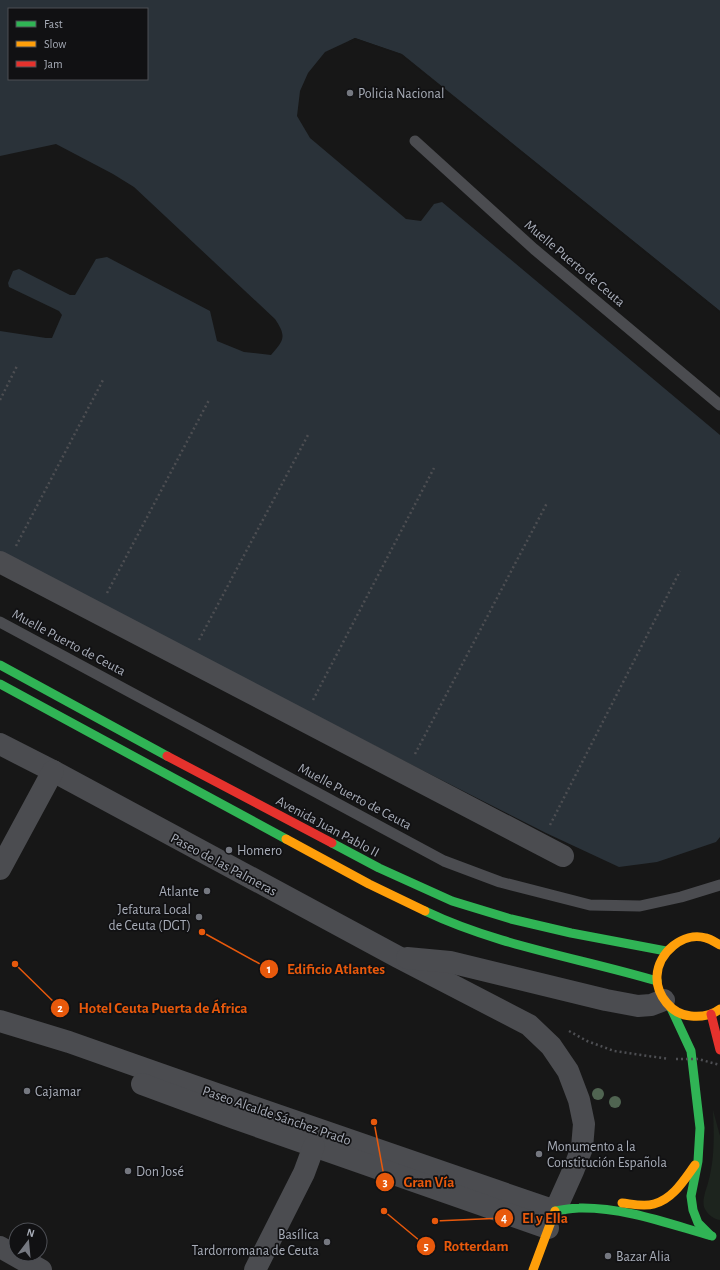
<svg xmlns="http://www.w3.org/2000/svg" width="720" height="1270" font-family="'Alegreya Sans',sans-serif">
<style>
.green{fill:#1d241e}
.water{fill:#2a3239;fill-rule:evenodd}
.pier{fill:#171717}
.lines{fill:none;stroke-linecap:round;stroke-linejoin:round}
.path{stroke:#4d4e52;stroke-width:2.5;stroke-dasharray:2 3;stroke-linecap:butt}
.lane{stroke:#4b4c50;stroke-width:11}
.street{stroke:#4b4c50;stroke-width:22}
.fast{stroke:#30b455;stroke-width:9}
.slow{stroke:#ff9f0a;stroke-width:9}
.jam{stroke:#e5322d;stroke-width:9}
.path-bridge{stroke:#4d4e52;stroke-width:2.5;stroke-dasharray:2 3;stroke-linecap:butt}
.tree{fill:#506451}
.poi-dot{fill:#757880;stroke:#111113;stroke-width:1.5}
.labels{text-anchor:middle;stroke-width:3.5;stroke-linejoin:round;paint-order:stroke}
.poi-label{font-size:14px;fill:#a8adb8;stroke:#111113;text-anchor:start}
.street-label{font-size:14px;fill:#a8adb8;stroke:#111113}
.leader{fill:none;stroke:#e8590c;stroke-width:1.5}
.callout-dot{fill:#e8590c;stroke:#111113;stroke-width:1.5}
.mark-label{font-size:12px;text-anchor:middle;font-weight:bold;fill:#fff}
.callout-label{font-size:15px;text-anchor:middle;font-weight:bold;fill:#e8590c;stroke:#111113;stroke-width:3.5;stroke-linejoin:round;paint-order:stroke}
</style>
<rect width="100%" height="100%" fill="#171717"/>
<path class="green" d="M713 1110 720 1136V1220C713 1219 707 1214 704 1207 702 1199 706 1190 708 1183 715 1158 714 1135 713 1110Z"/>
<path class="water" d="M0 0H720V311L401 54 355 38 325 52 308 73 300 91 297 116 310 138 406 219 421 221 434 204 442 202 720 435V837L716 842 657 862 619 867 546 833 410 764 193 652 0 551V331L46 338H52L62 315 59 311 9 287 8 283 13 271 19 269 70 295H75L96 259 107 257 210 311 217 341 244 352 271 355C284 340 287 337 275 319L134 187 113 174 56 144 0 156ZM9 9H147V79H9Z"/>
<polygon class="pier" points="355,38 402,54 720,311 720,313 401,55 356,40 349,43 349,41"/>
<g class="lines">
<g class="path">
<polyline points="0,400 17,366"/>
<polyline points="16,546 104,378"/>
<polyline points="107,593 209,400"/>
<polyline points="199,640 308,435"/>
<polyline points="313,700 434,468"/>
<polyline points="415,754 547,503"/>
<polyline points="550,825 680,571"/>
<polyline points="569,1031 587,1041 614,1051 669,1059"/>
</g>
<g class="lane">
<polyline points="415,141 534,249 720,405"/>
<polyline points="0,622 444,861 500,882 590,905 640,906 681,897 720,885"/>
</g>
<g class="street">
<polyline points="0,562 563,856"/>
<polyline points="0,744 53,771 398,957 529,1025 551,1046 568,1071 579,1100 584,1124 582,1148 573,1171 555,1211 239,1102 69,1042 0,1021"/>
<polyline points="0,869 53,771"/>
<polyline points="407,958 450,962 606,1000 638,1006 651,1005 664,1000"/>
<polyline points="142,1084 234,1118 548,1228"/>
<polyline points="0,1247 41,1270"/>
<polyline points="255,1270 304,1173 314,1146"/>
</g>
<g class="fast">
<polyline points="0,665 167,756"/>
<polyline points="0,684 286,839"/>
<polyline points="332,843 379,868 452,901 511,919 571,933 666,951"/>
<path d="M425 911C498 946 580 958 657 981"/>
<polyline points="671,1008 691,1051 700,1128 698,1161 691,1196 693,1210 698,1223 710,1235"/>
<path d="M555 1211C563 1210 571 1208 579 1208 624 1207 669 1224 712 1236"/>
</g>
<g class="slow">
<polyline points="286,839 369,884 425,911"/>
<path d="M720 945C716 943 711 939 706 938 683 931 658 953 657 976 656 995 672 1015 691 1016 702 1017 711 1016 720 1009"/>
<path d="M622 1203C632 1204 644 1207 654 1204 673 1199 684 1180 695 1165"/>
<polyline points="533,1270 555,1211"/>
</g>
<g class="jam">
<polyline points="167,756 332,843"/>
<polyline points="711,1014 720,1050"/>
</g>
<polyline class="path-bridge" points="676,1059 698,1059 720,1065"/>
</g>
<g class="tree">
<circle cx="598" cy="1094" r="6"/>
<circle cx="615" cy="1102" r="6"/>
</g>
<g class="poi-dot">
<circle cx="350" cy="93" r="4"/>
<circle cx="229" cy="850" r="4"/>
<circle cx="207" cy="891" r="4"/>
<circle cx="199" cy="917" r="4"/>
<circle cx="27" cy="1091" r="4"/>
<circle cx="539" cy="1154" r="4"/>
<circle cx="128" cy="1171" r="4"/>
<circle cx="327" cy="1242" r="4"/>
<circle cx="608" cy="1256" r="4"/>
</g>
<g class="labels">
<g class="poi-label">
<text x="358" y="98">Policia Nacional</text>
<text x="237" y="855">Homero</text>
<text x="199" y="896" text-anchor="end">Atlante</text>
<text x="191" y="914" text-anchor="end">Jefatura Local<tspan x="191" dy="16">de Ceuta (DGT)</tspan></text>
<text x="35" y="1096">Cajamar</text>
<text x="547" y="1151">Monumento a la<tspan x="547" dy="16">Constitución Española</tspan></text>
<text x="136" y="1176">Don José</text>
<text x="319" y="1239" text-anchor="end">Basílica<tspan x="319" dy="16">Tardorromana de Ceuta</tspan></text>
<text x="616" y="1261">Bazar Alia</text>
</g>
<g class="street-label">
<text transform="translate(575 263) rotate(40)" y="5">Muelle Puerto de Ceuta</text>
<text transform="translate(69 642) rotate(28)" y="5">Muelle Puerto de Ceuta</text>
<text transform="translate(355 796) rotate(28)" y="5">Muelle Puerto de Ceuta</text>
<text transform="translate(328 826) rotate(28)" y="5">Avenida Juan Pablo II</text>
<text transform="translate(224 864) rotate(28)" y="5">Paseo de las Palmeras</text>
<text transform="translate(277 1115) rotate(19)" y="5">Paseo Alcalde Sánchez Prado</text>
</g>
</g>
<path class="leader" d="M202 932L269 969M15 964L60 1008M374 1122L385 1182M435 1221L504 1218M384 1211L426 1246"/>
<g class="callout-dot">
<circle cx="202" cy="932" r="4"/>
<circle cx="15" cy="964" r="4"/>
<circle cx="374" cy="1122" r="4"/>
<circle cx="435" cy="1221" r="4"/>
<circle cx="384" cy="1211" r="4"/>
<circle cx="269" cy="969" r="10"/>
<circle cx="60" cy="1008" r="10"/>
<circle cx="385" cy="1182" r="10"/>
<circle cx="504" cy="1218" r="10"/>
<circle cx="426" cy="1246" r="10"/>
</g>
<g class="mark-label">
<text x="269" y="973">1</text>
<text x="60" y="1012">2</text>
<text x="385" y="1186">3</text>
<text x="504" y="1222">4</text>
<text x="426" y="1250">5</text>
</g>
<g class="callout-label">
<text x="336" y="974">Edificio Atlantes</text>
<text x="163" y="1013">Hotel Ceuta Puerta de África</text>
<text x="429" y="1187">Gran Vía</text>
<text x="545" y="1223">El y Ella</text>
<text x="476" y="1251">Rotterdam</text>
</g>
<rect x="8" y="8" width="140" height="72" fill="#111113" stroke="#4d4f55"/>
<rect x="16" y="21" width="20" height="6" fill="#30b455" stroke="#4d4f55"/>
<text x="44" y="28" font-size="12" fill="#a8adb8">Fast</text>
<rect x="16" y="41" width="20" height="6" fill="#ff9f0a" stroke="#4d4f55"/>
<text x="44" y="48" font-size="12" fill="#a8adb8">Slow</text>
<rect x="16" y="61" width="20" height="6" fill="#e5322d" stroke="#4d4f55"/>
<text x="44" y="68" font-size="12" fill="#a8adb8">Jam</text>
<g transform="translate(28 1242) rotate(16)"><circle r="19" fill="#111113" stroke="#4d4f55"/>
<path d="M0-3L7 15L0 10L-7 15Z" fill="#757880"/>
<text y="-6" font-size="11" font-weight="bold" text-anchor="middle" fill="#a8adb8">N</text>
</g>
</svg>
